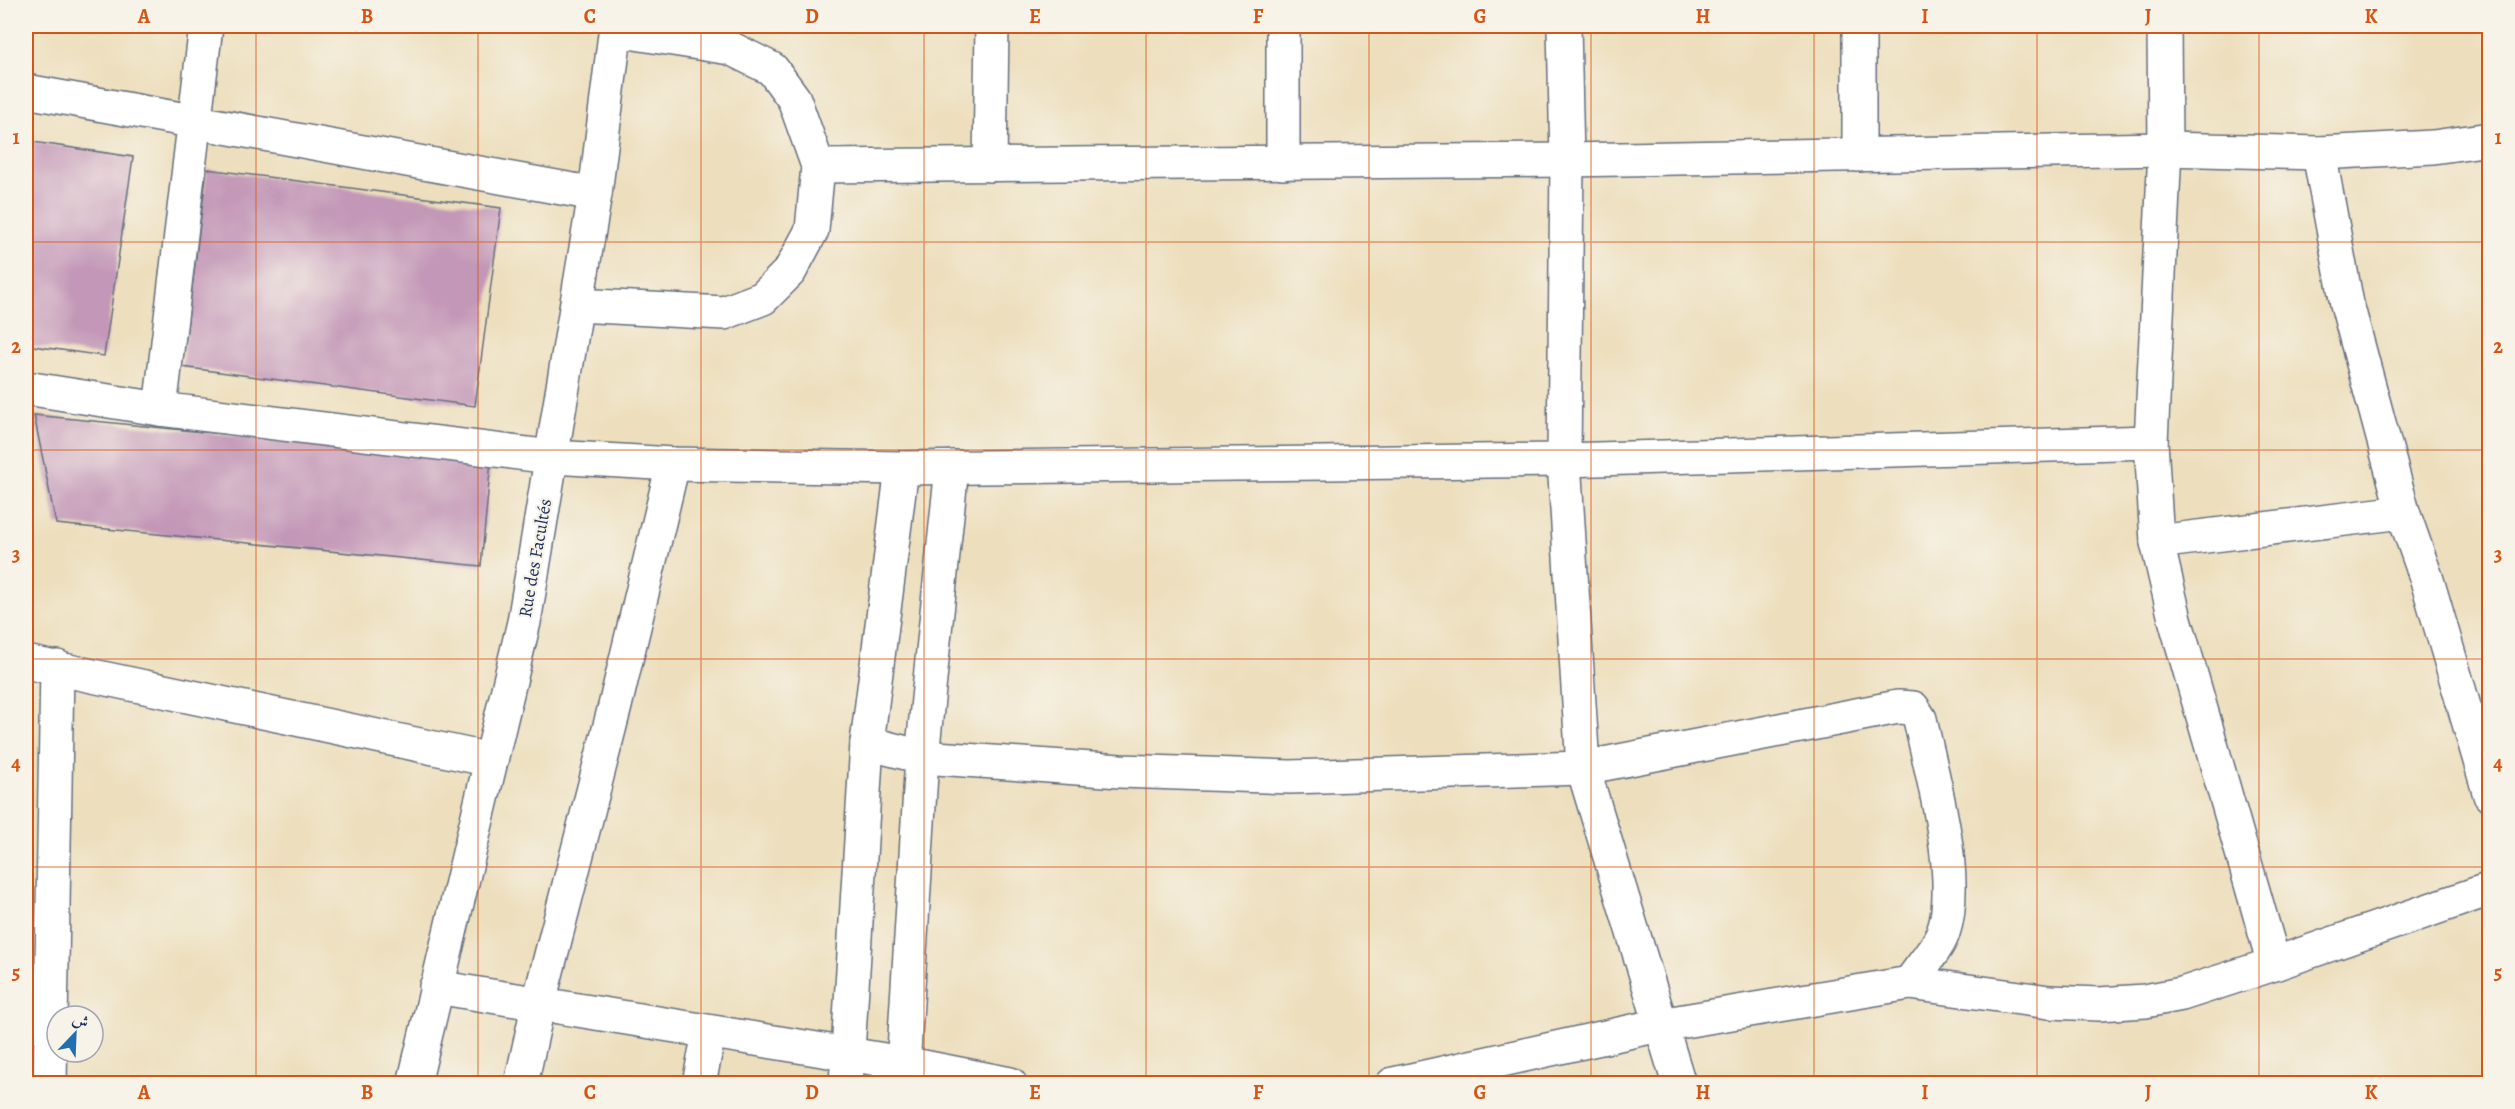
<svg xmlns="http://www.w3.org/2000/svg" width="2515" height="1109" font-family="Alegreya,Amiri,serif">
<style>
.building{fill:#c397b7}
.lines{fill:none;stroke-linecap:round;stroke-linejoin:round}
.street-casing{stroke:#646d7f;stroke-width:36}
.street{stroke:#fff;stroke-width:33}
.grid{fill:none;stroke:#d45514;stroke-width:1.5;stroke-opacity:0.55}
.labels{text-anchor:middle;stroke-width:4.5;stroke-linejoin:round;paint-order:stroke}
.street-label{font-size:18px;fill:#1b2f5e;stroke:#f7f3e8}
.neatline{fill:none;stroke:#d45514;stroke-width:2}
.grid-label{font-size:20px;text-anchor:middle;font-weight:bold;fill:#d45514}
</style>
<rect width="100%" height="100%" fill="#f7f3e8"/>
<filter id="ink" filterUnits="userSpaceOnUse"><feTurbulence type="fractalNoise" baseFrequency=".0167" numOctaves="2"/><feDisplacementMap in="SourceGraphic" scale="12" xChannelSelector="R" yChannelSelector="G"/><feConvolveMatrix kernelMatrix="1 2 1 2 8 2 1 2 1" color-interpolation-filters="sRGB"/></filter>
<filter id="wash" filterUnits="userSpaceOnUse"><feTurbulence type="fractalNoise" baseFrequency=".008" numOctaves="4" result="noise"/><feDisplacementMap in="SourceGraphic" scale="24" xChannelSelector="R" yChannelSelector="G"/><feGaussianBlur stdDeviation="1.35" result="paint"/><feColorMatrix in="noise" values="0 0 0 0 0 0 0 0 0 0 0 0 0 0 0 0 0 1.4 0 .05"/><feComposite in="paint" operator="in"/></filter>
<g filter="url(#wash)">
<rect width="100%" height="100%" fill="#eddfbd"/>
<g id="blocks">
<g class="building">
<polygon points="26,141 133,157 104,356 26,345"/>
<polygon points="207,169 501,208 475,406 182,367"/>
<polygon points="34,415 491,461 481,566 56,524"/>
</g>
</g>
</g>
<g filter="url(#ink)">
<use href="#blocks" fill-opacity="0" stroke="#646d7f" stroke-width="1.5"/>
<g class="lines">
<defs>
<g id="street">
<polyline points="206,26 160,409 552,457 673,464 902,468 1564,460 2151,442"/>
<polyline points="1283,26 1283,163"/>
<polyline points="1564,26 1567,160 1564,460 1583,768 1679,1084"/>
<polyline points="2164,26 2165,149 2151,442 2157,542 2175,619 2274,964"/>
<polyline points="26,91 595,194"/>
<polyline points="2319,153 2347,304 2403,512 2427,580 2490,795"/>
<polyline points="1859,155 1859,26"/>
<polyline points="990,165 992,26"/>
<polyline points="818,166 1567,160 2165,149 2319,153 2433,147 2490,139"/>
<polyline points="577,305 724,313 763,298 790,271 812,230 818,166 794,99 772,69 730,48 616,30"/>
<polyline points="26,388 160,409"/>
<polyline points="2157,542 2403,512"/>
<polyline points="26,662 491,760"/>
<path d="M867 743 922 757 1120 771 1290 777 1583 768 1898 707 1913 708 1920 719C1932 776 1962 879 1943 933 1937 950 1920 967 1910 983"/>
<polyline points="436,987 903,1063 1010,1084"/>
<polyline points="50,1084 57,667"/>
<polyline points="414,1084 524,622 595,194 616,26"/>
<polyline points="521,1084 539,1002 615,706 673,464"/>
<polyline points="699,1084 709,1033"/>
<polyline points="846,1084 867,743 902,468"/>
<polyline points="902,1084 922,757 952,467"/>
<polyline points="1393,1084 1660,1025 1910,983 2049,1002 2099,1004 2145,1001 2182,994 2274,964 2490,889"/>
</g>
</defs>
<use href="#street" class="street-casing"/>
<use href="#street" class="street"/>
</g>
</g>
<path class="grid" d="M256 26V1084M478 26V1084M701 26V1084M924 26V1084M1146 26V1084M1369 26V1084M1591 26V1084M1814 26V1084M2037 26V1084M2259 26V1084M26 242H2490M26 450H2490M26 659H2490M26 867H2490"/>
<g class="labels">
<g class="street-label">
<text transform="translate(535 558) rotate(-80)" y="6">Rue des Facultés</text>
</g>
</g>
<rect width="2515" height="1109" fill="none" stroke="#f7f3e8" stroke-width="66"/>
<g transform="translate(75 1034) rotate(23)"><circle r="28" fill="#f7f3e8" stroke="#9fa5b1" stroke-width="1.5"/>
<path d="M0-4.5L10 22L0 15L-10 22Z" fill="#1f6fb2"/>
<text y="-9" font-size="16" font-weight="bold" text-anchor="middle" fill="#1b2f5e">ش</text>
</g>
<rect x="33" y="33" width="2449" height="1043" class="neatline"/>
<g class="grid-label">
<text x="144" y="23">A</text>
<text x="367" y="23">B</text>
<text x="590" y="23">C</text>
<text x="812" y="23">D</text>
<text x="1035" y="23">E</text>
<text x="1258" y="23">F</text>
<text x="1480" y="23">G</text>
<text x="1703" y="23">H</text>
<text x="1925" y="23">I</text>
<text x="2148" y="23">J</text>
<text x="2371" y="23">K</text>
<text x="16" y="144">1</text>
<text x="2498" y="144">1</text>
<text x="16" y="353">2</text>
<text x="2498" y="353">2</text>
<text x="16" y="561">3</text>
<text x="2498" y="561">3</text>
<text x="16" y="770">4</text>
<text x="2498" y="770">4</text>
<text x="16" y="979">5</text>
<text x="2498" y="979">5</text>
<text x="144" y="1099">A</text>
<text x="367" y="1099">B</text>
<text x="590" y="1099">C</text>
<text x="812" y="1099">D</text>
<text x="1035" y="1099">E</text>
<text x="1258" y="1099">F</text>
<text x="1480" y="1099">G</text>
<text x="1703" y="1099">H</text>
<text x="1925" y="1099">I</text>
<text x="2148" y="1099">J</text>
<text x="2371" y="1099">K</text>
</g>
</svg>
